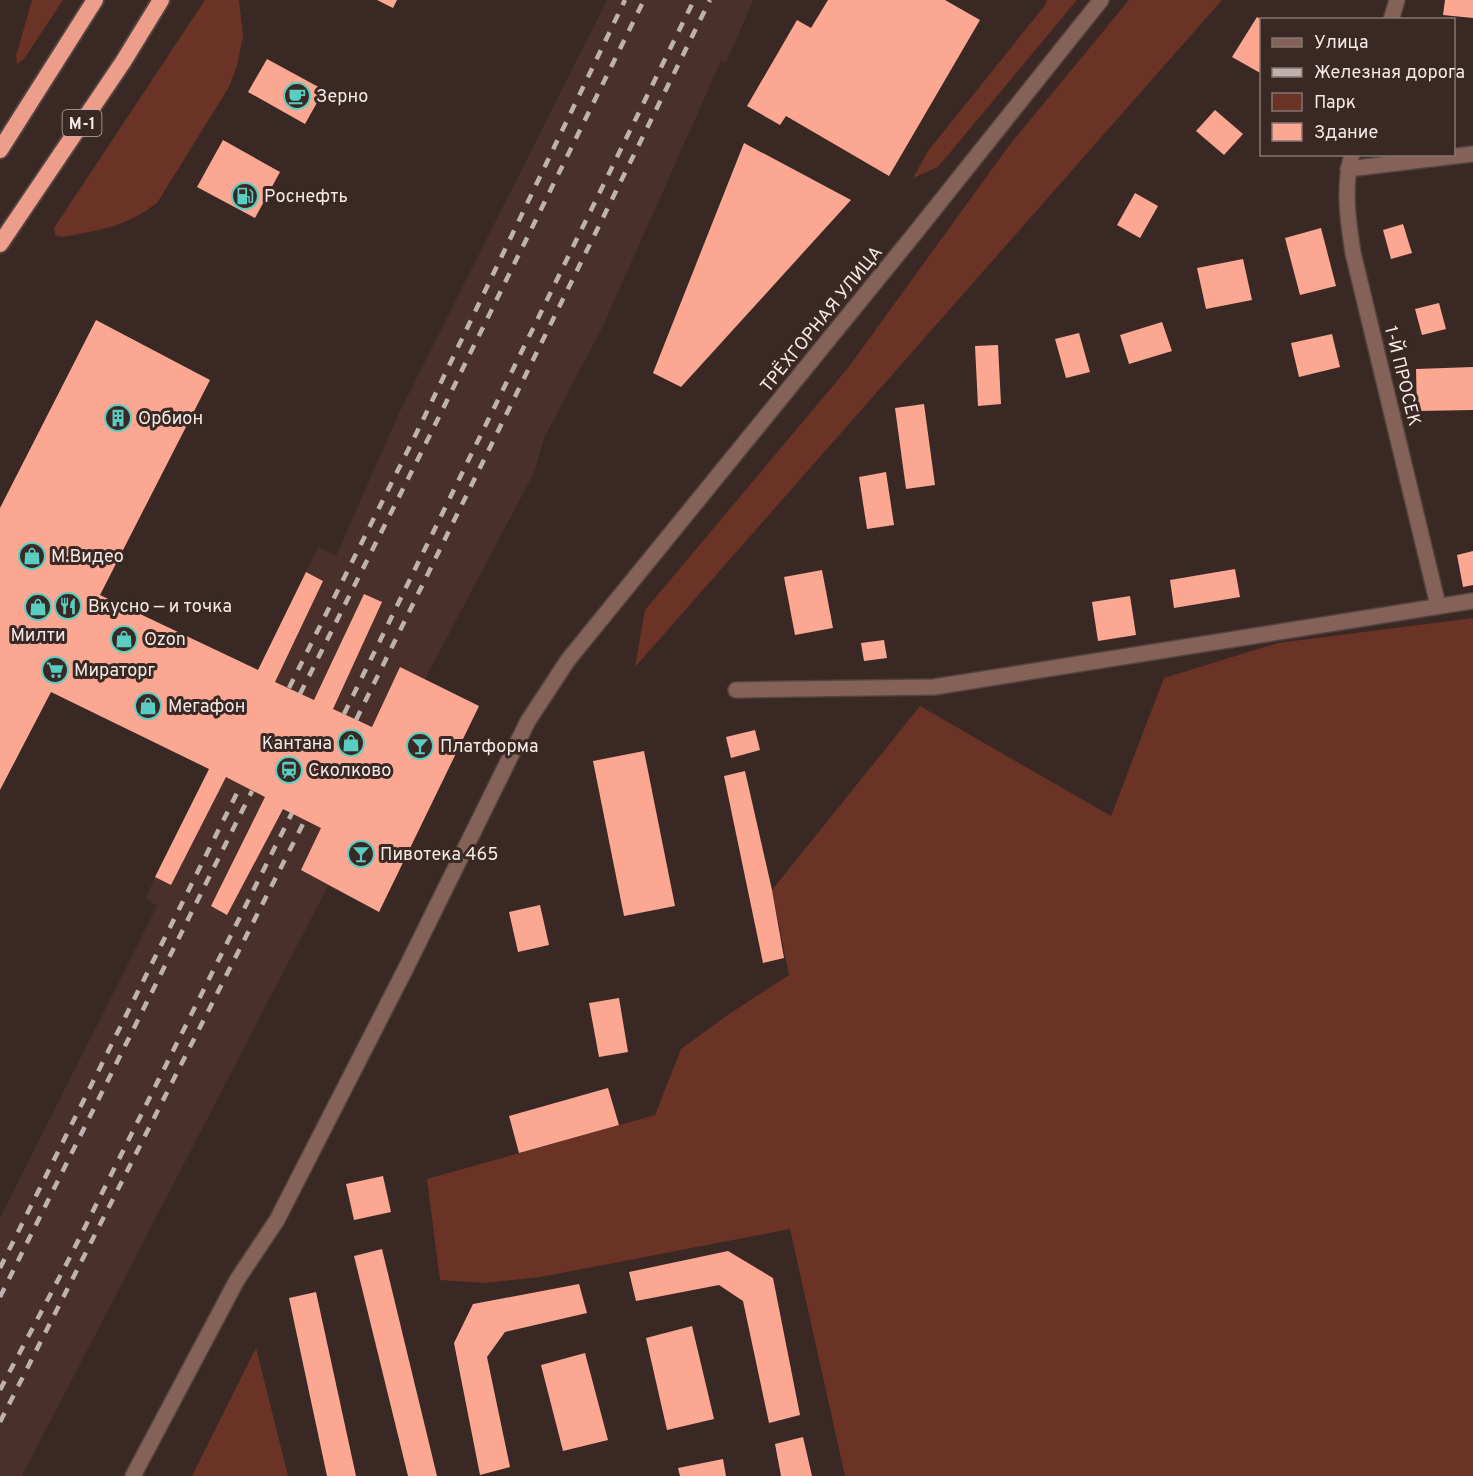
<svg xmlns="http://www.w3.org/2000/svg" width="1473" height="1476" font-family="Overpass,sans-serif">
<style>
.built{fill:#49302a}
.green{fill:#6b3325}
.building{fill:#fca791}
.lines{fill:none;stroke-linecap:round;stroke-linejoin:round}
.minor-casing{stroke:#54433f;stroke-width:18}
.tertiary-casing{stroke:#54433f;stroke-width:18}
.trunk-casing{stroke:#54433f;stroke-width:20}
.minor{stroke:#846258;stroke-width:15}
.tertiary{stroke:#846258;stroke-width:15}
.trunk{stroke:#ec9e8a;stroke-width:16}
.rail{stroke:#bfb2ae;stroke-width:4.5;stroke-dasharray:10 10;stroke-linecap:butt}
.labels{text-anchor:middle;stroke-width:6;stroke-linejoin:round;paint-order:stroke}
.shield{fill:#3a2824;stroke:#bdafab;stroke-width:1.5}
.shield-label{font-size:16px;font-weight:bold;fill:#f5e9e5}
.poi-label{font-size:18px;fill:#f5e9e5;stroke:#3a2824;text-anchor:start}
.street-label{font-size:18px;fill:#f5e9e5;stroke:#3a2824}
</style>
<rect width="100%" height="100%" fill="#3a2824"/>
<polygon class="built" points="607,0 753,0 726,63 721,61 602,328 544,438 534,473 425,679 479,706 379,912 328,886 22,1476 0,1476 0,1218 157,906 146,898 155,877 171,885 323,581 306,572 318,547 336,556 399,413"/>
<g class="green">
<polygon points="32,0 63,0 24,59 17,64 16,56"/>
<path d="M205 0H239L243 36 237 66 229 87 157 203C125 227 101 230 62 237L55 235 54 228Z"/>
<polygon points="1047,0 1077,0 938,167 913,178 928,151 1046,4"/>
<polygon points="1129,0 1222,0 635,667 645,610 848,368 1008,147"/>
<polygon points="1473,618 1473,1476 845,1476 790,1229 541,1277 485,1283 440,1280 427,1179 655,1115 681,1049 732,1012 789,975 772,890 920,706 1111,816 1164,678 1278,643"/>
<polygon points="256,1348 288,1476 192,1476"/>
</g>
<g class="building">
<polygon points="377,0 397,0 393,8"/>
<polygon points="828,0 945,0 980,20 889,176 786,116 780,125 747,106 797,20 811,28"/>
<polygon points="1445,0 1473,0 1473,18 1443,15"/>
<polygon points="1257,17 1262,20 1262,74 1232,57"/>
<polygon points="267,59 324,90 305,124 248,92"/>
<polygon points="1215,110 1243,134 1224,155 1196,131"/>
<polygon points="223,140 280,172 255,218 197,187"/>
<polygon points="744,143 851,200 681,387 653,373"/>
<polygon points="1135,193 1158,206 1140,238 1117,225"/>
<polygon points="1403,224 1412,253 1391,259 1383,230"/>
<polygon points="1321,228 1336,286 1300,295 1285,238"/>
<polygon points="1243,259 1252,300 1206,309 1197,268"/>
<polygon points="1439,303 1446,329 1422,335 1415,309"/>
<polygon points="96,320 210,380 100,595 258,670 306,572 323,581 275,682 314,700 364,594 382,602 333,709 372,727 400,667 479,706 379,912 301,870 321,828 283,809 227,915 211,906 265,797 226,777 171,885 155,877 209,769 51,692 0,790 0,508"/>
<polygon points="1162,322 1172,351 1129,364 1120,335"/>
<polygon points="1079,333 1090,372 1066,378 1055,339"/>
<polygon points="1332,334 1340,367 1299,377 1291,343"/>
<polygon points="998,345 1001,404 978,406 975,346"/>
<polygon points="1473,367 1473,410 1417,411 1416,369"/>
<polygon points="924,404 935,485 906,489 895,408"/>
<polygon points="886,472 894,525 867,529 859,477"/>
<polygon points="1473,551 1473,585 1463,587 1457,555"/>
<polygon points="1235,569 1240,597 1174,608 1170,580"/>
<polygon points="822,570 833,628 795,635 784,577"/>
<polygon points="1130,596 1136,635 1098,641 1092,602"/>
<polygon points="884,640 887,658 864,661 861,643"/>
<polygon points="755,730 760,750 731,758 726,737"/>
<polygon points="644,751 675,906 624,916 593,761"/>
<polygon points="745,771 772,890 784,958 763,963 724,776"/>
<polygon points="540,905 549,945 518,952 509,912"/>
<polygon points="619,998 628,1052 599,1057 589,1003"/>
<polygon points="608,1088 619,1125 519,1153 509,1116"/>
<polygon points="383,1176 391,1212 354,1220 346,1184"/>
<polygon points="382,1249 437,1476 408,1476 354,1256"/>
<polygon points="728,1251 773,1278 800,1415 769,1423 743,1301 719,1285 636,1301 629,1272"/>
<polygon points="579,1284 587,1313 505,1332 487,1357 510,1467 480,1475 454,1343 473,1304"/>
<polygon points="316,1292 356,1476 327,1476 289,1298"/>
<polygon points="692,1326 714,1419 667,1430 646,1338"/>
<polygon points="585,1353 608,1440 563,1451 541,1365"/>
<polygon points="803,1437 812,1476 781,1476 775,1444"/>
<polygon points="723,1459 726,1476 680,1476 678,1468"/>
</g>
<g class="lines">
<defs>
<g id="minor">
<polyline points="1391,20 1397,0"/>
<path d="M1352 154C1343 187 1348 221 1353 253L1438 605"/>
<polyline points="1348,169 1473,154"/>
<polyline points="736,690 934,687 1473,601"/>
</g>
<polyline id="tertiary" points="133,1476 237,1280 277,1220 406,968 528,721 568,660 916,232 1101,0"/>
<g id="trunk">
<polyline points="0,150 95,0"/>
<polyline points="0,244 123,62 161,0"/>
</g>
</defs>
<use href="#minor" class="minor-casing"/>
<use href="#tertiary" class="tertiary-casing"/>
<use href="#trunk" class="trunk-casing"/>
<use href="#minor" class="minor"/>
<use href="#tertiary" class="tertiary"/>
<use href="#trunk" class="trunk"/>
<g class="rail">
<polyline points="289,688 420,426 625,0"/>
<polyline points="300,694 432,431 644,0"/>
<polyline points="344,714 694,0"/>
<polyline points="356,720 710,0"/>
<polyline points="0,1268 241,785"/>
<polyline points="0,1297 252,791"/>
<polyline points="0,1390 68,1261 292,813"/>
<polyline points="0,1422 305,820"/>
</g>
</g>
<defs>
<symbol id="cafe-ring" viewBox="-11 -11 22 22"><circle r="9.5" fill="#3a2824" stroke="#57cec1" stroke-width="1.5"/><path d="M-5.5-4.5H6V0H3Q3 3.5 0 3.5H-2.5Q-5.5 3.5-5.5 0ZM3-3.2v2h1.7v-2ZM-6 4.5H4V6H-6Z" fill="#57cec1"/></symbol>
<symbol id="fuel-ring" viewBox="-11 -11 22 22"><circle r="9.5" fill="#3a2824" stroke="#57cec1" stroke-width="1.5"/><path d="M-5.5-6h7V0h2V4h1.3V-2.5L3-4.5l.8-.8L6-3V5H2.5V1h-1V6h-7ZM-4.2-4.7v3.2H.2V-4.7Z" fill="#57cec1"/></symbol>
<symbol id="building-ring" viewBox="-11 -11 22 22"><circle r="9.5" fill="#3a2824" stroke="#57cec1" stroke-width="1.5"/><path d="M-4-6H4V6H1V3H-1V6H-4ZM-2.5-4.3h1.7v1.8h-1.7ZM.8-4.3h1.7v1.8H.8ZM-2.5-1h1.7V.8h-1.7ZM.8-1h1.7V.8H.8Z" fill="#57cec1"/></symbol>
<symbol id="shop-ring" viewBox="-11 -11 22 22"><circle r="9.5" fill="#3a2824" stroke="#57cec1" stroke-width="1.5"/><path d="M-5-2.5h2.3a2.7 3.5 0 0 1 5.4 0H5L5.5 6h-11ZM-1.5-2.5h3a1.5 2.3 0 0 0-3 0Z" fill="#57cec1"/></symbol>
<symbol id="restaurant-ring" viewBox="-11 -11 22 22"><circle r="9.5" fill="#3a2824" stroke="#57cec1" stroke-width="1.5"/><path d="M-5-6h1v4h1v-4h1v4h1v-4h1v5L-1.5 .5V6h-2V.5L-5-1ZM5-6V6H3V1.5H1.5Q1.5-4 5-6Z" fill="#57cec1"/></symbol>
<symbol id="supermarket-ring" viewBox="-11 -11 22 22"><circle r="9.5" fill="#3a2824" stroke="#57cec1" stroke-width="1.5"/><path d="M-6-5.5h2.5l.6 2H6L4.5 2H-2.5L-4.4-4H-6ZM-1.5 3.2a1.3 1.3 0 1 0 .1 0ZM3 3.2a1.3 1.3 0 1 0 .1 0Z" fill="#57cec1"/></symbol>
<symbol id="bar-ring" viewBox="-11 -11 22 22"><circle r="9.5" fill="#3a2824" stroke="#57cec1" stroke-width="1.5"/><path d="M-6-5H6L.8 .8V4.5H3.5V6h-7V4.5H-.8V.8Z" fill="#57cec1"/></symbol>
<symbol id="station-ring" viewBox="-11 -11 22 22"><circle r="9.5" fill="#3a2824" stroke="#57cec1" stroke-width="1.5"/><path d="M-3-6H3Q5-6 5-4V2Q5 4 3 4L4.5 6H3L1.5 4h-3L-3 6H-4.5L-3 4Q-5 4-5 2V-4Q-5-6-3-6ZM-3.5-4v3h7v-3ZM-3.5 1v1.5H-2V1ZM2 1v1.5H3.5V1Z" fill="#57cec1"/></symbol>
</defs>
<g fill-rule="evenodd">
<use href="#cafe-ring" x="282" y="81" width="30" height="30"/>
<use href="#fuel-ring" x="230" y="181" width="30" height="30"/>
<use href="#building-ring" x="103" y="403" width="30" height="30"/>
<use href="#shop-ring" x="17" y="541" width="30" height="30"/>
<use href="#restaurant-ring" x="53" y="591" width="30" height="30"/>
<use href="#shop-ring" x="23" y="592" width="30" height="30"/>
<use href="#shop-ring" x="109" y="624" width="30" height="30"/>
<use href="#supermarket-ring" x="40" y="655" width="30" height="30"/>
<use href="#shop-ring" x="133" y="691" width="30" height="30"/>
<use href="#shop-ring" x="336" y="728" width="30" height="30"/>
<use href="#bar-ring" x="405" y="731" width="30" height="30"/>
<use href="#station-ring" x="274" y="755" width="30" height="30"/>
<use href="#bar-ring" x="346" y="839" width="30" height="30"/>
</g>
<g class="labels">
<rect class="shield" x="62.5" y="110" width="39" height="26" rx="4.5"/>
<g class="shield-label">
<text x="82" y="129">М-1</text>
</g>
<g class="poi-label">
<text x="316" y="102">Зерно</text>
<text x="264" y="202">Роснефть</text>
<text x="138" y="424">Орбион</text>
<text x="51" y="562">М.Видео</text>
<text x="88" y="612">Вкусно — и точка</text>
<text x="38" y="641" text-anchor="middle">Милти</text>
<text x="144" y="645">Ozon</text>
<text x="74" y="676">Мираторг</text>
<text x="168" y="712">Мегафон</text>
<text x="332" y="749" text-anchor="end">Кантана</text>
<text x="440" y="752">Платформа</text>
<text x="308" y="776">Сколково</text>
<text x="380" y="860">Пивотека 465</text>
</g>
<g class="street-label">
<text transform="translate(821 319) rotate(-51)" y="6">ТРЁХГОРНАЯ УЛИЦА</text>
<text transform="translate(1403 376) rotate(76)" y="6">1-Й ПРОСЕК</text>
</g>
</g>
<rect x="1260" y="18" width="195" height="138" fill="#3a2824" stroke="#857571" stroke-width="1.5"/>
<rect x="1272" y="38" width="30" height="9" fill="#846258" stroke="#857571" stroke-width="1.5"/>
<text x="1314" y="48" font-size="18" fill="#f5e9e5">Улица</text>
<rect x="1272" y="68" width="30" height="9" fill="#bfb2ae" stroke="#857571" stroke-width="1.5"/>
<text x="1314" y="78" font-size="18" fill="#f5e9e5">Железная дорога</text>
<rect x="1272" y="93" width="30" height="18" fill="#6b3325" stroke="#857571" stroke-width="1.5"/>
<text x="1314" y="108" font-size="18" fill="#f5e9e5">Парк</text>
<rect x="1272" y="123" width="30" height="18" fill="#fca791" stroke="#857571" stroke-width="1.5"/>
<text x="1314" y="138" font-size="18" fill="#f5e9e5">Здание</text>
</svg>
